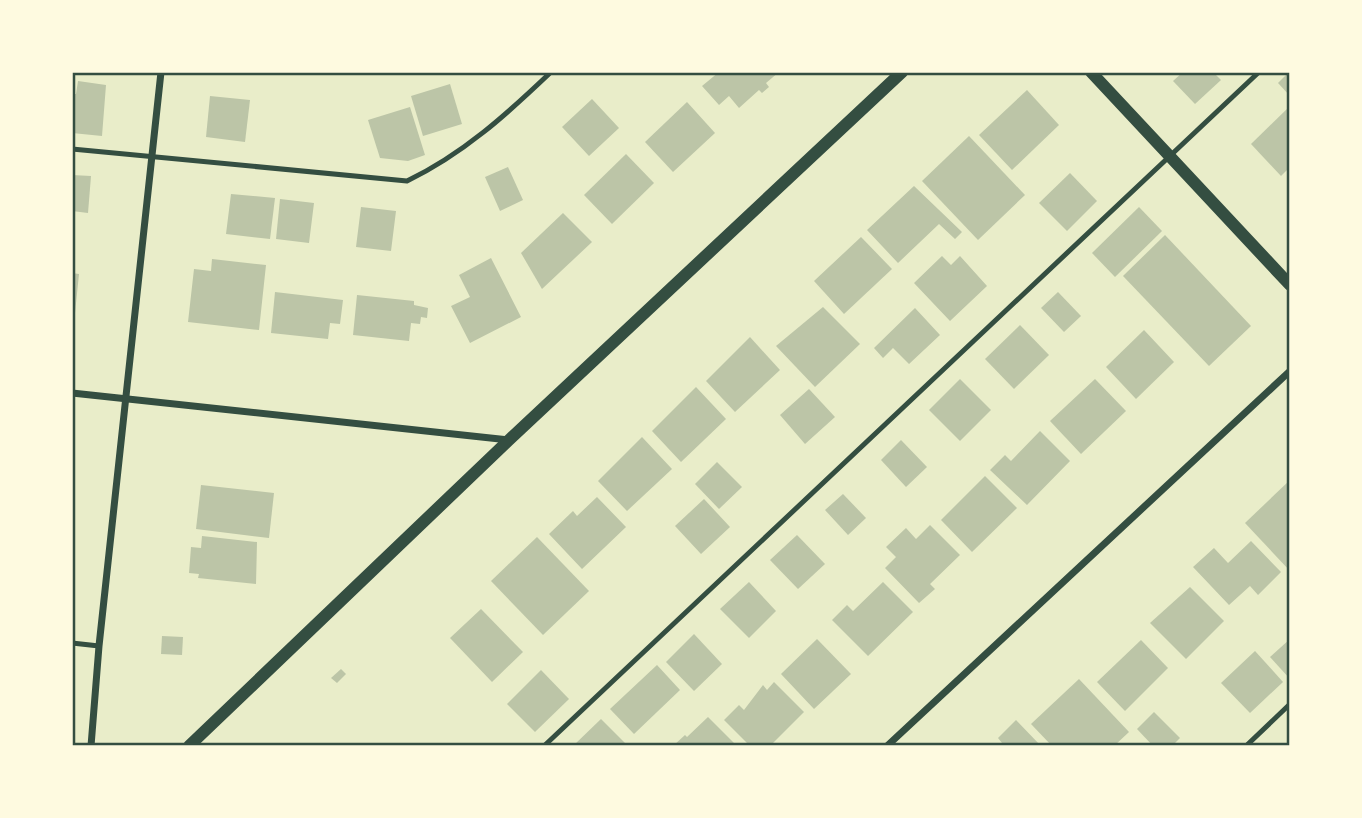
<svg xmlns="http://www.w3.org/2000/svg" width="1362" height="818" font-family="Poppins,sans-serif">
<style>
.building{fill:#bcc5a7}
.lines{fill:none;stroke-linecap:round;stroke-linejoin:round}
.service{stroke:#344e41;stroke-width:5}
.minor{stroke:#344e41;stroke-width:7}
.tertiary{stroke:#344e41;stroke-width:12}
.neatline{fill:none;stroke:#344e41;stroke-width:2.5}
</style>
<rect width="100%" height="100%" fill="#e9edc9"/>
<g class="building">
<polygon points="719,72 779,72 766,83 769,87 762,93 759,90 739,108 729,96 719,105 702,86"/>
<polygon points="1183,72 1213,72 1221,80 1195,104 1173,81"/>
<polygon points="1289,72 1290,72 1290,96 1278,83"/>
<polygon points="78,81 106,85 102,136 72,133 72,94 76,94"/>
<polygon points="450,84 462,124 423,136 411,96"/>
<polygon points="1027,90 1059,125 1012,170 979,135"/>
<polygon points="210,96 250,100 245,142 206,137"/>
<polygon points="592,99 619,128 589,156 562,127"/>
<polygon points="687,102 715,133 673,172 645,142"/>
<polygon points="1290,106 1290,167 1281,176 1251,144"/>
<polygon points="410,107 425,155 408,161 380,158 368,120"/>
<polygon points="969,136 1025,195 978,240 922,181"/>
<polygon points="626,154 654,183 612,224 584,195"/>
<polygon points="508,167 523,200 500,211 485,177"/>
<polygon points="1070,173 1097,201 1067,231 1039,203"/>
<polygon points="72,175 91,176 88,213 72,211"/>
<polygon points="914,186 962,232 955,239 939,224 898,263 867,230"/>
<polygon points="231,194 275,198 270,239 226,234"/>
<polygon points="280,199 314,203 309,243 276,239"/>
<polygon points="361,207 396,211 391,251 356,247"/>
<polygon points="1139,207 1162,231 1115,277 1092,253"/>
<polygon points="563,213 592,242 542,289 521,253"/>
<polygon points="1165,235 1251,326 1209,366 1123,276"/>
<polygon points="861,237 892,269 844,314 814,281"/>
<polygon points="942,256 951,265 960,256 987,286 950,321 914,283"/>
<polygon points="491,258 521,317 470,343 451,306 470,297 459,275"/>
<polygon points="212,259 266,265 259,330 188,322 194,269 211,271"/>
<polygon points="72,273 79,274 75,313 72,313"/>
<polygon points="275,292 343,300 340,324 330,323 328,339 271,333"/>
<polygon points="1058,292 1081,316 1064,332 1041,308"/>
<polygon points="357,295 414,301 414,305 428,308 427,318 421,317 420,324 411,323 409,341 353,335"/>
<polygon points="823,307 860,344 815,387 776,346"/>
<polygon points="915,308 940,335 909,364 893,348 883,358 874,348"/>
<polygon points="1020,325 1049,355 1014,389 985,359"/>
<polygon points="1144,330 1174,362 1136,399 1106,367"/>
<polygon points="750,337 780,370 735,412 706,381"/>
<polygon points="960,379 991,410 960,441 929,410"/>
<polygon points="1095,379 1126,411 1081,454 1050,421"/>
<polygon points="696,387 726,419 681,462 652,431"/>
<polygon points="809,389 835,417 805,444 780,415"/>
<polygon points="1040,431 1070,461 1027,505 990,470 1005,455 1011,461"/>
<polygon points="642,437 672,469 627,511 598,481"/>
<polygon points="901,440 927,467 906,487 881,460"/>
<polygon points="717,462 742,487 719,509 695,484"/>
<polygon points="985,476 1017,508 972,552 941,520"/>
<polygon points="1290,480 1290,571 1245,523"/>
<polygon points="201,485 274,493 269,538 196,529"/>
<polygon points="843,494 866,518 848,535 825,510"/>
<polygon points="597,497 626,527 582,569 549,534 573,511 577,516"/>
<polygon points="704,499 730,527 701,554 675,526"/>
<polygon points="930,525 960,555 930,584 935,589 919,603 885,568 896,557 886,547 906,528 916,539"/>
<polygon points="797,535 825,564 798,589 770,560"/>
<polygon points="202,536 257,542 256,584 198,578 199,574 189,573 191,547 201,548"/>
<polygon points="537,537 589,591 543,635 491,581"/>
<polygon points="1251,541 1281,572 1258,595 1250,586 1229,605 1193,567 1214,548 1228,563"/>
<polygon points="749,582 776,611 749,638 720,609"/>
<polygon points="883,582 913,612 868,656 832,620 847,605 853,611"/>
<polygon points="1190,587 1224,621 1186,659 1150,623"/>
<polygon points="481,609 523,652 492,682 450,638"/>
<polygon points="694,634 722,664 694,691 666,662"/>
<polygon points="162,636 183,637 182,655 161,654"/>
<polygon points="817,639 851,674 814,709 781,674"/>
<polygon points="1290,639 1290,679 1270,657"/>
<polygon points="1141,640 1168,668 1125,711 1097,682"/>
<polygon points="1255,651 1283,682 1250,713 1221,683"/>
<polygon points="657,665 680,690 634,734 610,709"/>
<polygon points="341,669 346,674 337,683 331,678"/>
<polygon points="541,670 569,699 535,732 507,704"/>
<polygon points="1079,679 1129,732 1114,746 1052,746 1031,724"/>
<polygon points="774,682 804,712 770,746 750,746 724,720 739,705 744,710 763,685 767,690"/>
<polygon points="1154,712 1180,738 1172,746 1153,746 1137,729"/>
<polygon points="708,717 737,746 673,746 685,735 687,737"/>
<polygon points="601,719 628,746 573,746"/>
<polygon points="1016,720 1041,746 998,746 1002,743 998,738"/>
</g>
<g class="lines">
<g class="service">
<path d="M72 149 407 181C463 154 507 114 551 72"/>
<polyline points="72,643 99,646"/>
<polyline points="544,746 1259,72"/>
<polyline points="1246,746 1290,704"/>
</g>
<g class="minor">
<polyline points="72,393 509,440"/>
<polyline points="91,746 99,646 161,72"/>
<polyline points="887,746 1290,371"/>
</g>
<g class="tertiary">
<polyline points="1091,72 1290,285"/>
<polyline points="189,746 509,440 902,72"/>
</g>
</g>
<rect width="1362" height="818" fill="none" stroke="#fefae0" stroke-width="147"/>
<rect x="74" y="74" width="1214" height="670" class="neatline"/>
</svg>
